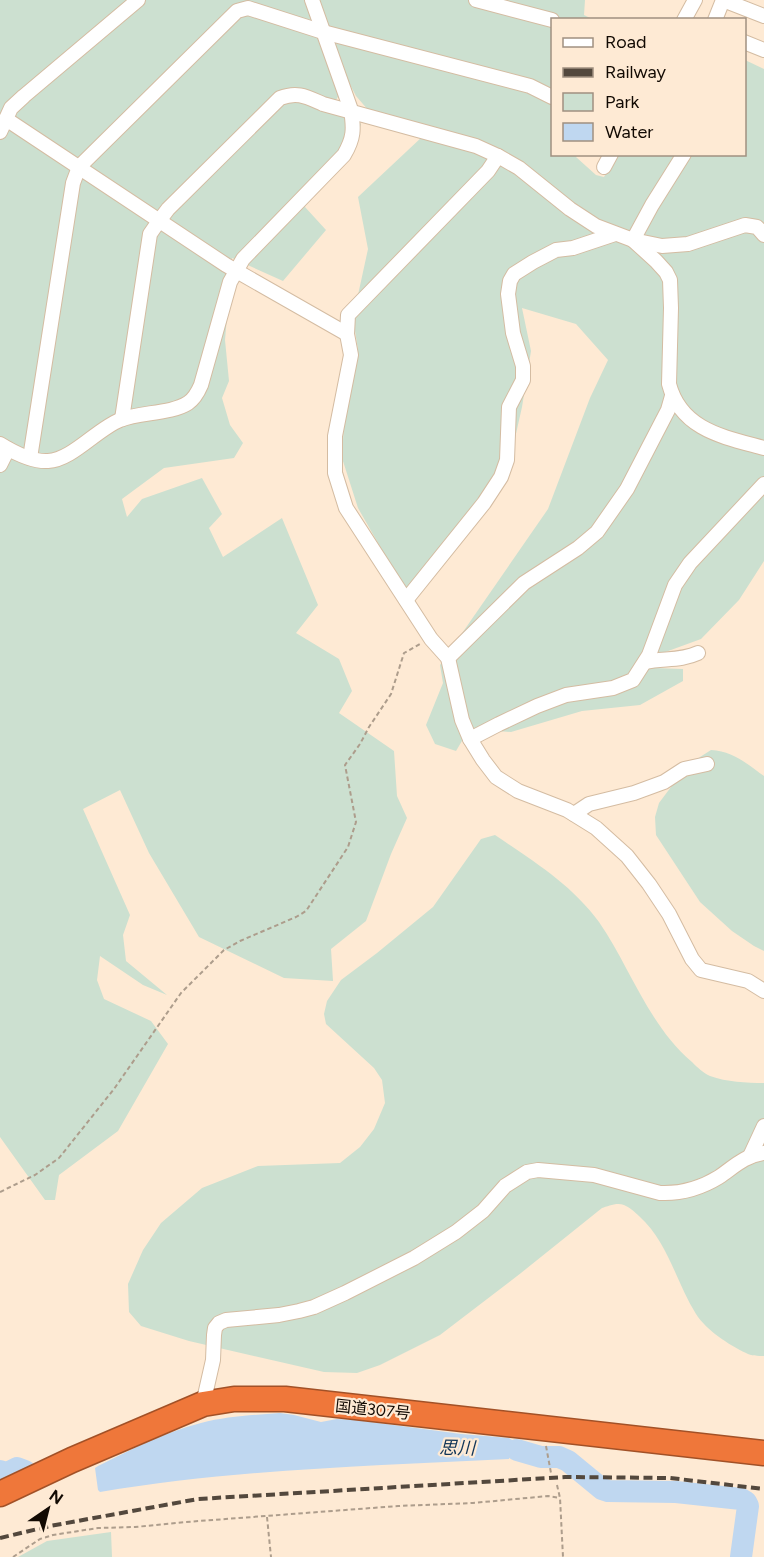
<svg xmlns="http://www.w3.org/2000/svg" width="764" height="1557" font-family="Figtree,'Noto Sans JP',sans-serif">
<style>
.green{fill:#cce0d0}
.water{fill:#bfd7f0}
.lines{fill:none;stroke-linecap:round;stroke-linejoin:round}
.river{stroke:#bfd7f0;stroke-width:22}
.street-casing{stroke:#d4bca2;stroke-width:16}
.highway-casing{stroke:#a25127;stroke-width:27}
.path{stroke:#ad9d8c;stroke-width:2;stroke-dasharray:4.5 3;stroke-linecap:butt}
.street{stroke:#fff;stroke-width:14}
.highway{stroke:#ef773a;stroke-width:24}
.rail{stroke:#53483d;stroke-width:4;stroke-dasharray:9 4.5;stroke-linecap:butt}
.labels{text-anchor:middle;stroke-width:4.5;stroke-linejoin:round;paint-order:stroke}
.street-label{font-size:16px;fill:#120a03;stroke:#feead4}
.water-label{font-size:18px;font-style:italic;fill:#103558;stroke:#feead4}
</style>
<rect width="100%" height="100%" fill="#feead4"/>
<g class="green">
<polygon points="0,0 585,0 584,15 592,19 552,20 552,154 577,155 576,157 596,175 604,177 616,155 744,154 745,60 764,69 764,561 739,600 701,639 660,654 654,668 683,669 683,681 640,705 582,711 511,732 469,729 456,751 435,744 426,725 443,683 440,665 548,509 590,398 608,360 576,324 522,308 531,351 522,407 506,478 413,595 399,580 358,508 342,458 345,405 358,350 353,318 368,249 358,197 423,136 369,111 356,96 344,73 339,95 336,100 312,94 348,113 361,124 355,143 312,177 305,207 326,230 283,281 232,258 225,340 229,381 222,398 230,425 243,443 234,458 164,468 122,499 127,517 142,499 202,478 222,514 209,528 223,557 282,518 318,605 296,633 339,659 352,691 339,713 394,751 397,796 407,818 391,854 366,921 331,949 333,981 284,978 199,937 149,853 120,790 83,809 130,915 123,935 126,961 167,995 143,985 100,956 97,980 104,999 151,1021 168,1044 118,1131 59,1175 55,1200 45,1200 0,1137"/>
<path d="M711 750C733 751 747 764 764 776V951L754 946 732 931 700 902 656 835 655 817 659 803 671 787 700 757Z"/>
<path d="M495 835C533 861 571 884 599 922 630 967 649 1026 692 1062 697 1067 703 1073 710 1076 727 1082 746 1083 764 1083V1356C758 1356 751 1356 746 1353 729 1345 706 1330 696 1314 676 1282 668 1242 639 1216 635 1212 629 1207 624 1205 617 1202 608 1206 602 1208L521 1273 440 1335 380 1365 357 1373 324 1372 189 1341 141 1326 129 1312 128 1284 143 1250 161 1223 202 1188 258 1166 340 1163 360 1147 374 1129 385 1103 382 1080 374 1068 326 1024 324 1014 327 1001 341 980 377 953 433 907 481 839Z"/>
<polygon points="111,1532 112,1557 18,1557 47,1541"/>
</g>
<path class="water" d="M280 1413 294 1415 321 1422 337 1419 356 1420 461 1434 509 1438 512 1440V1447H523L540 1451 541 1455H546L547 1458 542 1459 512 1452 509 1459C373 1466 235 1469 100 1492L98 1490 95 1468 98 1466C132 1449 165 1432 201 1423 227 1416 254 1415 280 1413Z"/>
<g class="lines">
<g class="river">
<polyline points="517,1450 541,1457 559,1457 568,1461 602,1489 608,1491 676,1492 741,1499 746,1502 748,1506 741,1557"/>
<polyline points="0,1471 7,1473 17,1468 25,1471"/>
</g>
<defs>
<g id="street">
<polyline points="476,0 552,20"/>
<polyline points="723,0 764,16"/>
<polyline points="684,20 695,0"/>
<polyline points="715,20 723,0"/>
<polyline points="744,42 764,50"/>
<polyline points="6,119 226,265 347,334"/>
<polyline points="0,132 11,108 24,96 138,0"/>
<polyline points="498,156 488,171 348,315 347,334 351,355 335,436 335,473 346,508 431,639 448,658 462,720 470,739 483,760 496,777 518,791 567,810 596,828 627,856 649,884 669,914 692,959 701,970 748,981 764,991"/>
<polyline points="604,167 611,154"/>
<polyline points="633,240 652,205 684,154"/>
<path d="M634 241 656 261 666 272 670 280 671 308 669 384C681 430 724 437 764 448"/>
<path d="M122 419 150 234 159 221 168 209 280 98C298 91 307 97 323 104L476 146 498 156 519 168 570 209 596 226 633 240 662 246 688 244 745 225 757 227 764 235"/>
<path d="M0 444C13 452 32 462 48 461 72 460 97 429 120 420 139 412 171 414 188 403 194 399 198 392 201 385L230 282 243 259 344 155C354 138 354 129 351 110L312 0"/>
<polyline points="30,458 73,183 79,167 237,11 248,8 323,32 530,86 552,97"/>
<polyline points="0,465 8,449"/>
<polyline points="406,600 484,503 501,477 507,460 509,407 523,380 523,366 513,333 508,294 510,281 514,274 533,262 556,250 573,248 615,234"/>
<polyline points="448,658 524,583 578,548 597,532 627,489 668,410 672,396"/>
<path d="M645 662C663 658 681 661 698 653"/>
<polyline points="470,739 499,724 537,706 566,695 613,688 633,680 649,655 675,585 690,563 764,484"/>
<polyline points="574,814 589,804 634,793 664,782 684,769 707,764"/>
<polyline points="751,1154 764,1126"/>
<path d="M203 1404 213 1360 214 1335 215 1328 219 1323 226 1320 279 1315 299 1311 314 1307 345 1293 414 1258 456 1232 483 1211 505 1186 527 1172 538 1170 594 1175 660 1193C682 1194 701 1188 719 1177 735 1166 744 1156 764 1153"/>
</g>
<polyline id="highway" points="0,1494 72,1460 203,1404 234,1399 285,1399 764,1453"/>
</defs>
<use href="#street" class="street-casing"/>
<use href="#highway" class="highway-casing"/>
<g class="path">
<polyline points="0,1192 35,1175 59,1158 114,1089 181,993 224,950 240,941 296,917 306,911 348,847 356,822 345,765 360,744 369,727 391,694 404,653 420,644"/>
<polyline points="546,1446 551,1473"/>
<polyline points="557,1485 560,1498 563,1557"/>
<polyline points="267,1517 271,1557"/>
<polyline points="13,1557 40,1539 53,1535 98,1528 135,1527 186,1522 398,1506 473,1503 548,1496 560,1498"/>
</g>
<use href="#street" class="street"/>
<use href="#highway" class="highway"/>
<polyline class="rail" points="0,1538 50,1526 198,1499 565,1477 670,1478 764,1489"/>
</g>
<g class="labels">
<g class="street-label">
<text transform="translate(373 1409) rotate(6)" y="6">国道307号</text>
</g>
<g class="water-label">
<text transform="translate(457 1448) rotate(1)" y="6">思川</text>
</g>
</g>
<rect x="551" y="18" width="195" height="138" fill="#feead4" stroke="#a09080" stroke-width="1.5"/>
<rect x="563" y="38" width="30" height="9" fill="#ffffff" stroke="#a09080" stroke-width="1.5"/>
<text x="605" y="48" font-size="18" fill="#120a03">Road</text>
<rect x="563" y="68" width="30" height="9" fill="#53483d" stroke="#a09080" stroke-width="1.5"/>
<text x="605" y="78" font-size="18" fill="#120a03">Railway</text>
<rect x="563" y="93" width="30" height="18" fill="#cce0d0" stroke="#a09080" stroke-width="1.5"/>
<text x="605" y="108" font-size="18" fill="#120a03">Park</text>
<rect x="563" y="123" width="30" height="18" fill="#bfd7f0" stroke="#a09080" stroke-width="1.5"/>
<text x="605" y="138" font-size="18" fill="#120a03">Water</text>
<g transform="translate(48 1509) rotate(35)" stroke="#feead4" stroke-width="4.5" paint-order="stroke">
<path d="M0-4.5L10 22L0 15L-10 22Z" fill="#120a03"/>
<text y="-9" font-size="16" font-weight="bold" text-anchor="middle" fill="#120a03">N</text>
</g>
</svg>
